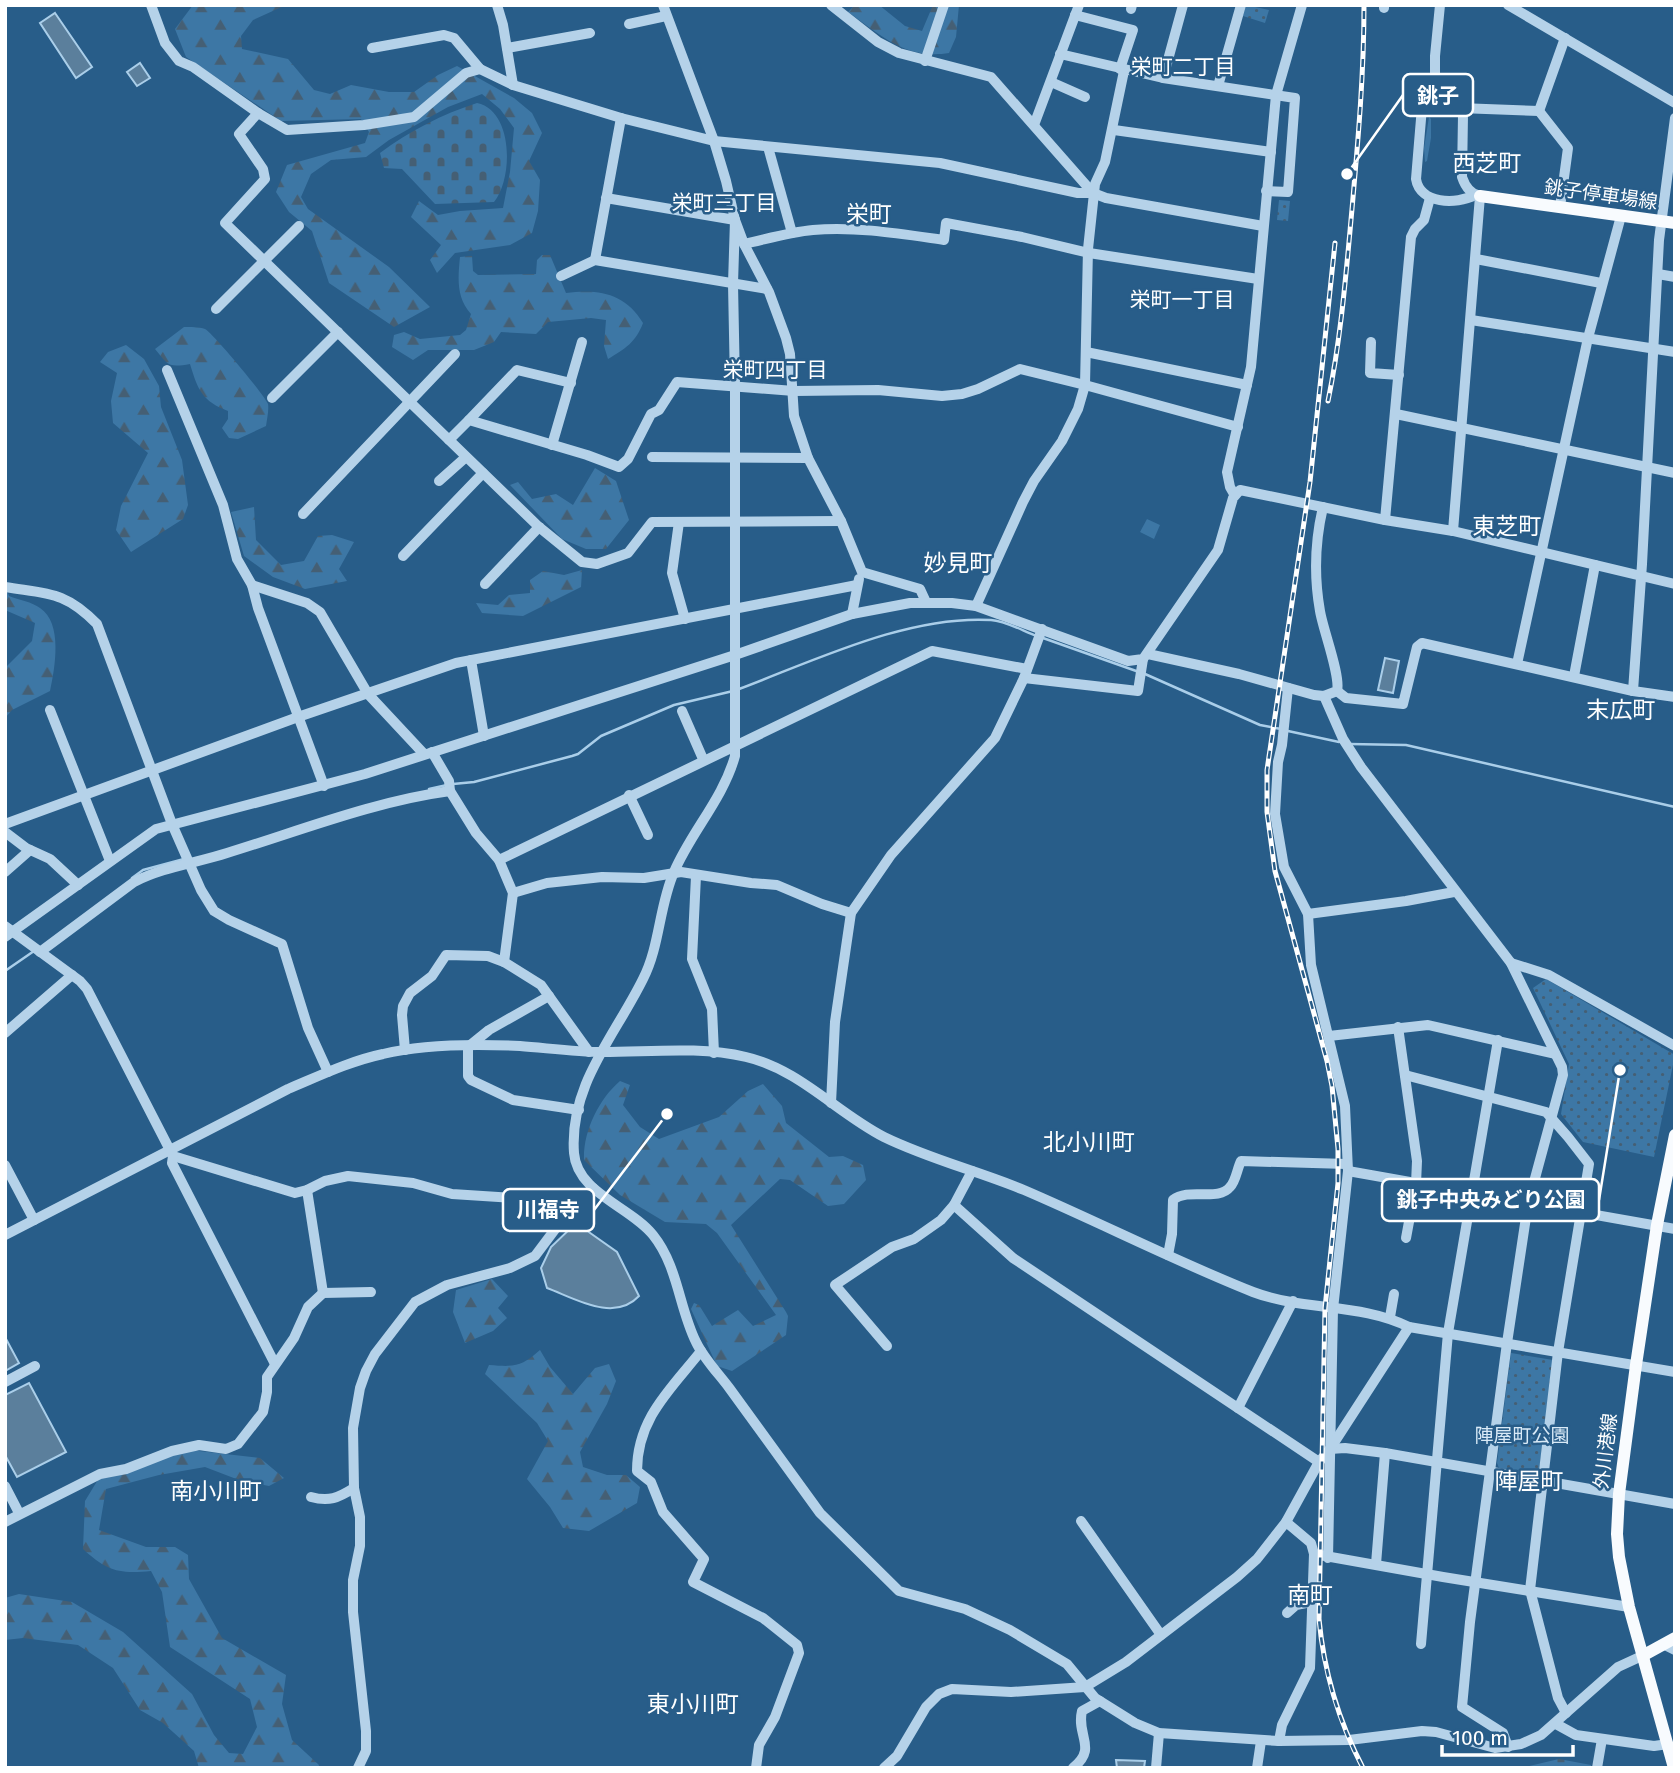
<svg xmlns="http://www.w3.org/2000/svg" width="1680" height="1773" font-family="'Fira Sans','Noto Sans JP',sans-serif">
<style>
.grass{fill:url(#grass-dots)}
.forest{fill:url(#forest-firs)}
.cemetery{fill:url(#cemetery-stones)}
.garden{fill:#3d77a5}
.water{fill:#5b7f9c;stroke:#aacee9;stroke-width:2}
.lines{fill:none;stroke-linecap:round;stroke-linejoin:round}
.stream{stroke:#aacee9;stroke-width:2.5}
.minor{stroke:#b5d2e9;stroke-width:10}
.major{stroke:#f8fbfe;stroke-width:12}
.rail-casing{stroke:#fff;stroke-width:5}
.rail{stroke:#285d89;stroke-width:2.5;stroke-dasharray:8;stroke-linecap:butt}
.labels{text-anchor:middle;stroke-width:5;stroke-linejoin:round;paint-order:stroke}
.street-label{font-size:19px;fill:#fff;stroke:#285d89}
.park-label{font-size:19px;fill:#d9eaf7;stroke:#285d89}
.neighbourhood-label{font-size:21px;fill:#fff;stroke:#285d89}
.quarter-label{font-size:23px;fill:#fff;stroke:#285d89}
.leader{fill:none;stroke:#fff;stroke-width:2.5}
.callout-dot{fill:#fff;stroke:#285d89;stroke-width:2.5}
.callout{fill:#285d89;stroke:#fff;stroke-width:2.5}
.callout-label{font-size:21px;text-anchor:middle;font-weight:bold;fill:#fff}
</style>
<defs>
<pattern id="grass-dots" width="8" height="8" patternUnits="userSpaceOnUse" patternTransform="scale(1.75)"><rect width="8" height="8" fill="#3d77a5"/><path d="M2 2h.1M6 6h.1" fill="none" stroke="#455f74" stroke-width="1.8" stroke-linecap="round"/></pattern>
<pattern id="forest-firs" width="22" height="20" patternUnits="userSpaceOnUse" patternTransform="scale(1.75)"><rect width="22" height="20" fill="#3d77a5"/><path d="M5 1l3.5 6h-7zM16 11l3.5 6h-7z" fill="#455f74"/></pattern>
<pattern id="cemetery-stones" width="16" height="16" patternUnits="userSpaceOnUse" patternTransform="scale(1.75)"><rect width="16" height="16" fill="#3d77a5"/><path d="M2 7V4a2 2 0 0 1 4 0v3zM10 15v-3a2 2 0 0 1 4 0v3z" fill="#455f74"/></pattern>
</defs>
<rect width="100%" height="100%" fill="#285d89"/>
<g class="grass">
<polygon points="1246,5 1269,10 1265,23 1243,16"/>
<polygon points="1279,200 1290,201 1288,221 1277,220"/>
<polygon points="1546,979 1675,1055 1654,1157 1583,1142 1561,1114 1569,1064 1533,988"/>
<polygon points="1511,1353 1553,1360 1539,1471 1536,1474 1499,1468 1497,1463"/>
</g>
<g class="forest">
<polygon points="193,5 286,5 253,20 241,36 242,49 288,59 314,90 330,94 351,85 389,92 414,92 438,75 457,66 514,98 532,113 542,133 529,161 540,180 538,211 532,233 510,245 455,253 437,273 430,260 441,245 411,217 419,201 438,215 460,211 503,208 510,172 514,128 500,109 482,94 448,107 389,140 366,157 331,160 311,174 301,197 308,209 389,267 430,307 394,327 329,283 312,231 289,212 276,192 287,165 365,143 369,132 361,119 281,121 186,57 175,29"/>
<path d="M855 5H879L905 26 922 31 933 5H959L956 37 949 53C905 60 881 35 848 12Z"/>
<path d="M542 255H550L566 293C599 289 625 293 643 323 636 342 625 349 608 359L604 346 606 320 591 318 548 322 536 334 501 332 494 342 474 350H428L413 360 392 347 394 335 404 332 420 339 460 335 466 330 471 314C456 297 458 278 460 257L472 256 473 271 478 275 536 274 537 260Z"/>
<path d="M184 327C190 327 199 327 205 329 212 332 266 397 268 404 269 410 267 419 266 426L238 439 229 438 222 428 228 419V411C202 401 198 390 190 364 168 368 168 365 155 349Z"/>
<polygon points="126,345 144,359 159,386 161,407 182,460 188,505 183,519 131,552 116,530 121,506 148,453 113,423 111,401 117,373 100,362 108,352"/>
<polygon points="595,468 616,481 629,520 606,549 586,549 562,539 510,485 518,482 532,499 556,494 573,505"/>
<polygon points="254,507 256,540 281,565 304,561 318,536 332,535 354,542 339,569 347,581 305,589 273,577 244,556 231,512"/>
<polygon points="582,570 581,587 523,616 482,613 476,603 498,605 509,595 530,593 530,580 543,571 564,575"/>
<path d="M5 585 9 596C19 600 32 602 40 608 63 623 55 668 50 691L12 710 5 718V668L32 641 35 623 5 610Z"/>
<path d="M620 1081 630 1085 623 1105 640 1127 659 1139 719 1117 748 1091 763 1084 782 1106 786 1123 829 1157 843 1156 863 1165 866 1180 844 1204 828 1206 790 1180 780 1179 731 1225 786 1312 788 1316 786 1335 732 1371 717 1366 691 1309 694 1303 699 1305 712 1326 738 1310 753 1326 776 1315 717 1233 706 1224 665 1222 620 1195 584 1160C583 1131 599 1099 620 1081Z"/>
<polygon points="492,1279 508,1296 498,1308 507,1318 493,1331 465,1343 453,1312 456,1290"/>
<path d="M540 1350 550 1367 573 1394 595 1368 609 1364 616 1381 607 1404 580 1452 583 1467 607 1475H626L640 1487 637 1503 589 1531 563 1528 550 1507 527 1479 548 1441 537 1423 485 1374 489 1365C515 1367 521 1367 540 1350Z"/>
<path d="M190 1450 260 1458 284 1478 269 1486 239 1480 205 1467 159 1475 106 1489 99 1530 146 1547H175L188 1555 189 1579 222 1638 286 1675 282 1704 292 1740 319 1765 318 1768H199L194 1751 163 1723 140 1710 113 1668 78 1645 23 1638 5 1640V1598L19 1594 72 1602 123 1632 192 1694 214 1735 229 1753 243 1754 257 1727 250 1699 170 1647 162 1592 151 1571C118 1574 107 1571 83 1549L85 1501 99 1478Z"/>
</g>
<g class="cemetery">
<path d="M477 103C514 111 513 179 494 202L435 204 402 169 384 168 380 153C409 131 443 114 477 103Z"/>
<polygon points="1559,1759 1591,1765 1591,1768 1521,1768"/>
</g>
<g class="garden">
<polygon points="1436,96 1441,97 1453,112 1454,117 1450,117 1444,108 1428,107 1431,97"/>
<polygon points="1429,117 1431,119 1431,138 1427,161 1425,162 1424,148"/>
<polygon points="1147,519 1160,525 1154,539 1140,532"/>
</g>
<g class="water">
<polygon points="55,13 92,67 76,78 40,23"/>
<polygon points="140,63 150,78 137,86 127,72"/>
<polygon points="1385,658 1399,661 1393,693 1378,690"/>
<path d="M576 1223 617 1252 639 1296C614 1323 574 1298 547 1288L541 1268 551 1247Z"/>
<polygon points="5,1337 19,1363 5,1371"/>
<polygon points="29,1383 66,1452 17,1477 5,1455 5,1395"/>
<polygon points="1116,1760 1145,1761 1144,1768 1117,1768"/>
</g>
<g class="lines">
<g class="stream">
<polyline points="1043,638 1139,672"/>
<polyline points="1145,674 1260,725 1281,729"/>
<path d="M739 689C816 660 908 615 991 620 1006 621 1023 631 1037 636"/>
<polyline points="1288,731 1339,742"/>
<polyline points="1349,744 1406,745 1675,807"/>
<polyline points="453,784 474,782 572,756 578,754 601,736 674,705 733,691"/>
<polyline points="429,789 447,785"/>
<polyline points="132,878 143,870 184,859"/>
<polyline points="5,971 34,951"/>
</g>
<g class="minor">
<polyline points="151,5 165,43 179,61 193,67 258,113 287,130 364,125 414,117 466,73 480,69 513,85 621,118 714,141 940,163 1078,193 1093,193 1106,198 1263,226"/>
<polyline points="497,5 503,25 513,85"/>
<polyline points="663,5 714,141 726,181 735,220 744,244 769,292 786,338 790,354 794,416 808,458 841,521 862,572 920,589 926,602"/>
<polyline points="831,5 878,42 899,53 991,77 1093,193"/>
<polyline points="1384,5 1384,8"/>
<path d="M1440 5 1435 56V78L1463 115 1462 177C1465 186 1470 194 1480 196L1453 531"/>
<polyline points="1508,5 1675,103"/>
<polyline points="1131,9 1132,5"/>
<polyline points="1075,15 1133,30 1120,69"/>
<polyline points="629,24 666,16"/>
<polyline points="372,48 444,35 454,38 480,69"/>
<polyline points="507,48 590,33"/>
<polyline points="1060,54 1163,78 1295,98 1288,192 1266,191"/>
<polyline points="925,61 944,5"/>
<polyline points="1163,78 1183,5"/>
<path d="M1435 78 1423 95 1416 179C1420 204 1456 205 1475 195"/>
<polyline points="1051,82 1085,97"/>
<polyline points="1218,86 1241,5"/>
<polyline points="1459,108 1539,111"/>
<polyline points="1539,111 1568,148 1560,207"/>
<polyline points="1539,111 1565,38"/>
<polyline points="258,113 239,134 263,169 265,179 225,223 539,527 582,562 597,564 628,553 652,522 841,521"/>
<polyline points="1675,118 1659,240 1642,564 1633,691 1675,697"/>
<polyline points="1034,125 1079,5"/>
<polyline points="1114,130 1271,152"/>
<polyline points="768,147 792,233"/>
<polyline points="606,198 735,220"/>
<path d="M735 220 733 284 735 385V756C723 799 691 832 674 872 659 906 660 946 643 979 615 1036 569 1085 574 1153 577 1193 631 1207 653 1235 678 1266 679 1308 696 1342 704 1359 719 1374 730 1389 760 1431 790 1472 820 1513L899 1591 965 1609 1010 1630 1067 1664 1095 1698 1135 1723 1159 1733 1279 1741 1349 1740 1422 1731 1436 1732 1495 1748 1521 1744 1541 1735 1618 1667 1644 1655"/>
<path d="M744 244C767 239 790 232 813 230 855 226 902 234 944 240L946 223 1022 237 1089 253 1258 279"/>
<polyline points="1476,259 1601,283"/>
<polyline points="595,260 621,118"/>
<polyline points="1658,274 1675,277"/>
<polyline points="561,276 595,260 767,289"/>
<polyline points="216,309 299,226"/>
<polyline points="1471,320 1675,352"/>
<polyline points="1371,342 1370,373 1399,375"/>
<polyline points="1086,352 1247,385"/>
<polyline points="167,370 223,505 237,559 252,585 258,608 324,786"/>
<polyline points="272,398 338,332"/>
<polyline points="1396,414 1675,473"/>
<polyline points="469,420 517,370 571,383"/>
<polyline points="449,440 469,420 587,455 619,467 628,459 651,414 659,410 677,382 794,391 878,390 942,396 962,394 978,389 1020,369 1085,385 1238,427"/>
<polyline points="552,445 582,342"/>
<polyline points="652,457 808,458"/>
<polyline points="439,481 466,457"/>
<polyline points="1234,494 1230,487 1227,472 1251,367 1276,95 1302,5"/>
<polyline points="303,514 455,354"/>
<polyline points="1385,520 1411,237 1415,229 1424,220 1430,198"/>
<polyline points="679,522 672,573 685,619"/>
<polyline points="403,556 483,473"/>
<polyline points="485,584 539,527"/>
<polyline points="252,585 307,603 320,612 368,694 424,754"/>
<path d="M5 587C48 594 65 591 97 624L172 824 201 890 214 911 229 920 282 944 308 1028 328 1072"/>
<polyline points="976,606 1023,502 1034,481 1062,441 1078,409 1085,385 1088,249 1095,184 1105,162 1124,71"/>
<polyline points="852,614 859,579"/>
<path d="M1148 654 1239 674 1314 695 1324 696 1337 691C1341 676 1323 630 1320 611 1314 577 1315 541 1323 507"/>
<polyline points="471,660 484,736"/>
<polyline points="1517,664 1588,338 1621,216"/>
<polyline points="1574,676 1595,565"/>
<polyline points="1024,678 1138,691 1143,659"/>
<polyline points="1288,688 1282,745 1278,762 1275,814 1284,867 1308,914 1311,965 1345,1106 1348,1171 1333,1309 1328,1558"/>
<polyline points="1337,691 1346,698 1403,704 1417,647 1422,643 1633,691"/>
<polyline points="1324,696 1343,739 1361,767 1511,963 1562,1067 1563,1075 1528,1204 1507,1343 1470,1622 1462,1707 1503,1733 1508,1747"/>
<polyline points="50,710 110,861"/>
<polyline points="682,711 703,759"/>
<polyline points="432,752 449,781 450,791 476,833 499,860 513,893 504,962 541,985 589,1052"/>
<polyline points="629,795 648,835"/>
<polyline points="5,824 298,717 456,663 857,585"/>
<polyline points="5,832 26,848 50,859 78,885"/>
<polyline points="499,860 932,651 1027,669"/>
<polyline points="5,872 30,850"/>
<polyline points="696,876 692,959 712,1009 714,1053"/>
<polyline points="513,893 547,883 602,877 644,878 681,872 751,883 777,885 822,904 851,913"/>
<polyline points="1308,914 1406,901 1454,892"/>
<polyline points="5,926 80,981 87,989 173,1156 295,1193 307,1190 325,1181 348,1176 413,1183 452,1194 515,1198 568,1212"/>
<polyline points="5,937 156,829 365,774 735,655 852,614 910,603 952,603 976,606 1128,661 1143,659 1218,550 1233,498 1240,490 1385,520 1453,531 1675,584"/>
<path d="M40 952 134 882C163 867 196 863 227 853 299 831 375 801 450 791"/>
<polyline points="1511,963 1549,975 1675,1046"/>
<polyline points="549,996 489,1030 468,1047 468,1076 471,1080 513,1100 579,1110"/>
<polyline points="1398,1027 1417,1161 1416,1184 1406,1238"/>
<polyline points="5,1033 72,975"/>
<polyline points="1329,1036 1428,1025 1555,1054"/>
<polyline points="405,1050 402,1015 403,1006 410,993 432,976 446,955 488,956 504,962"/>
<polyline points="1405,1075 1546,1112 1568,1137 1589,1164 1558,1352 1530,1590 1558,1698 1566,1713"/>
<polyline points="831,1103 835,1022 851,913 891,855 995,738 1024,678 1042,629"/>
<polyline points="173,1156 172,1163 275,1364"/>
<polyline points="5,1165 34,1220"/>
<polyline points="1348,1171 1675,1229"/>
<polyline points="307,1190 323,1293"/>
<polyline points="954,1205 1013,1258 1319,1462"/>
<path d="M5 1235 288 1089C319 1076 350 1061 383 1054 424 1044 478 1044 520 1046 547 1048 575 1052 603 1052 650 1052 700 1046 746 1057 799 1069 837 1113 884 1137 929 1159 978 1171 1024 1190 1101 1223 1175 1261 1253 1292 1303 1311 1361 1303 1409 1327L1675 1372"/>
<path d="M1168 1255 1172 1234 1173 1200C1189 1187 1218 1202 1230 1187 1236 1181 1237 1169 1241 1161L1347 1164"/>
<polyline points="1390,1317 1394,1294"/>
<polyline points="887,1346 835,1285 892,1247 914,1239 941,1220 954,1205 972,1171"/>
<path d="M701 1351C671 1389 637 1418 637 1471L651 1482 663 1512 704 1559 693 1582 763 1618 797 1645 799 1653 775 1717 759 1745 756 1768"/>
<polyline points="5,1382 35,1366"/>
<polyline points="1238,1408 1293,1301"/>
<polyline points="1330,1449 1345,1448 1385,1453 1675,1504"/>
<polyline points="5,1486 19,1513"/>
<path d="M311 1497C329 1502 338 1498 354 1488"/>
<polyline points="1081,1521 1161,1635"/>
<polyline points="5,1522 100,1474 126,1469 172,1451 199,1445 226,1449 238,1444 263,1412 267,1392 267,1377 294,1338 308,1307 323,1293 371,1292"/>
<polyline points="1286,1522 1311,1543 1314,1554 1443,1577 1629,1607"/>
<polyline points="1376,1564 1385,1453"/>
<polyline points="1287,1613 1296,1605 1311,1602"/>
<polyline points="1421,1644 1448,1333 1498,1040"/>
<polyline points="1665,1645 1675,1650"/>
<polyline points="1556,1724 1576,1735 1654,1746 1668,1744"/>
<polyline points="1279,1741 1282,1725 1310,1668 1314,1554"/>
<polyline points="358,1768 366,1751 366,1731 353,1612 353,1580 360,1546 360,1517 354,1488 353,1428 360,1388 366,1371 375,1354 415,1302 447,1285 510,1268 535,1256 568,1212 593,1188"/>
<polyline points="884,1768 897,1756 926,1707 939,1694 952,1689 1011,1692 1085,1687 1126,1662 1237,1577 1257,1559 1286,1522 1319,1462 1330,1449 1409,1327"/>
<path d="M1073 1768C1098 1748 1076 1736 1082 1711L1100 1701"/>
<polyline points="1156,1768 1159,1733"/>
<polyline points="1257,1768 1261,1741"/>
<polyline points="1597,1768 1602,1739"/>
</g>
<g class="major">
<polyline points="1480,196 1675,223"/>
<polyline points="1644,1655 1675,1638"/>
<polyline points="1674,1768 1629,1607 1619,1557 1617,1534 1619,1494 1636,1365 1657,1225 1675,1135"/>
</g>
<defs>
<g id="rail">
<path d="M1335 243 1310 482 1267 770V812L1275 871 1327 1061 1332 1086 1338 1149V1183L1325 1308 1319 1619C1324 1673 1338 1720 1363 1768"/>
<path d="M1328 401C1341 338 1346 274 1352 209 1358 141 1364 74 1364 5"/>
</g>
</defs>
<use href="#rail" class="rail-casing"/>
<use href="#rail" class="rail"/>
</g>
<g class="labels">
<g class="street-label">
<text transform="translate(1601 194) rotate(8)" y="7">銚子停車場線</text>
<text transform="translate(1605 1451) rotate(-83)" y="7">外川港線</text>
</g>
<g class="park-label">
<text x="1522" y="1442">陣屋町公園</text>
</g>
<g class="neighbourhood-label">
<text x="1183" y="74">栄町二丁目</text>
<text x="724" y="210">栄町三丁目</text>
<text x="1182" y="307">栄町一丁目</text>
<text x="775" y="377">栄町四丁目</text>
</g>
<g class="quarter-label">
<text x="1487" y="171">西芝町</text>
<text x="869" y="222">栄町</text>
<text x="1507" y="534">東芝町</text>
<text x="958" y="571">妙見町</text>
<text x="1621" y="718">末広町</text>
<text x="1089" y="1150">北小川町</text>
<text x="1529" y="1489">陣屋町</text>
<text x="216" y="1499">南小川町</text>
<text x="1310" y="1603">南町</text>
<text x="693" y="1712">東小川町</text>
</g>
</g>
<path class="leader" d="M1347 174L1403 95M1620 1070L1599 1200M667 1114L594 1210"/>
<g class="callout-dot">
<circle cx="1347" cy="174" r="7"/>
<circle cx="1620" cy="1070" r="7"/>
<circle cx="667" cy="1114" r="7"/>
</g>
<g class="callout">
<rect x="1403" y="74" width="70" height="42" rx="7"/>
<rect x="1382" y="1179" width="217" height="42" rx="7"/>
<rect x="503" y="1189" width="91" height="42" rx="7"/>
</g>
<g class="callout-label">
<text x="1438" y="103">銚子</text>
<text x="1491" y="1207">銚子中央みどり公園</text>
<text x="548" y="1217">川福寺</text>
</g>
<rect width="1680" height="1773" fill="none" stroke="#ffffff" stroke-width="14"/>
<path d="M1442 1745v10h131v-10" fill="none" stroke="#ffffff" stroke-width="3.5"/>
<text x="1452" y="1745" font-size="21" fill="#ffffff" stroke="#285d89" stroke-width="5" paint-order="stroke">100 m</text>
</svg>
